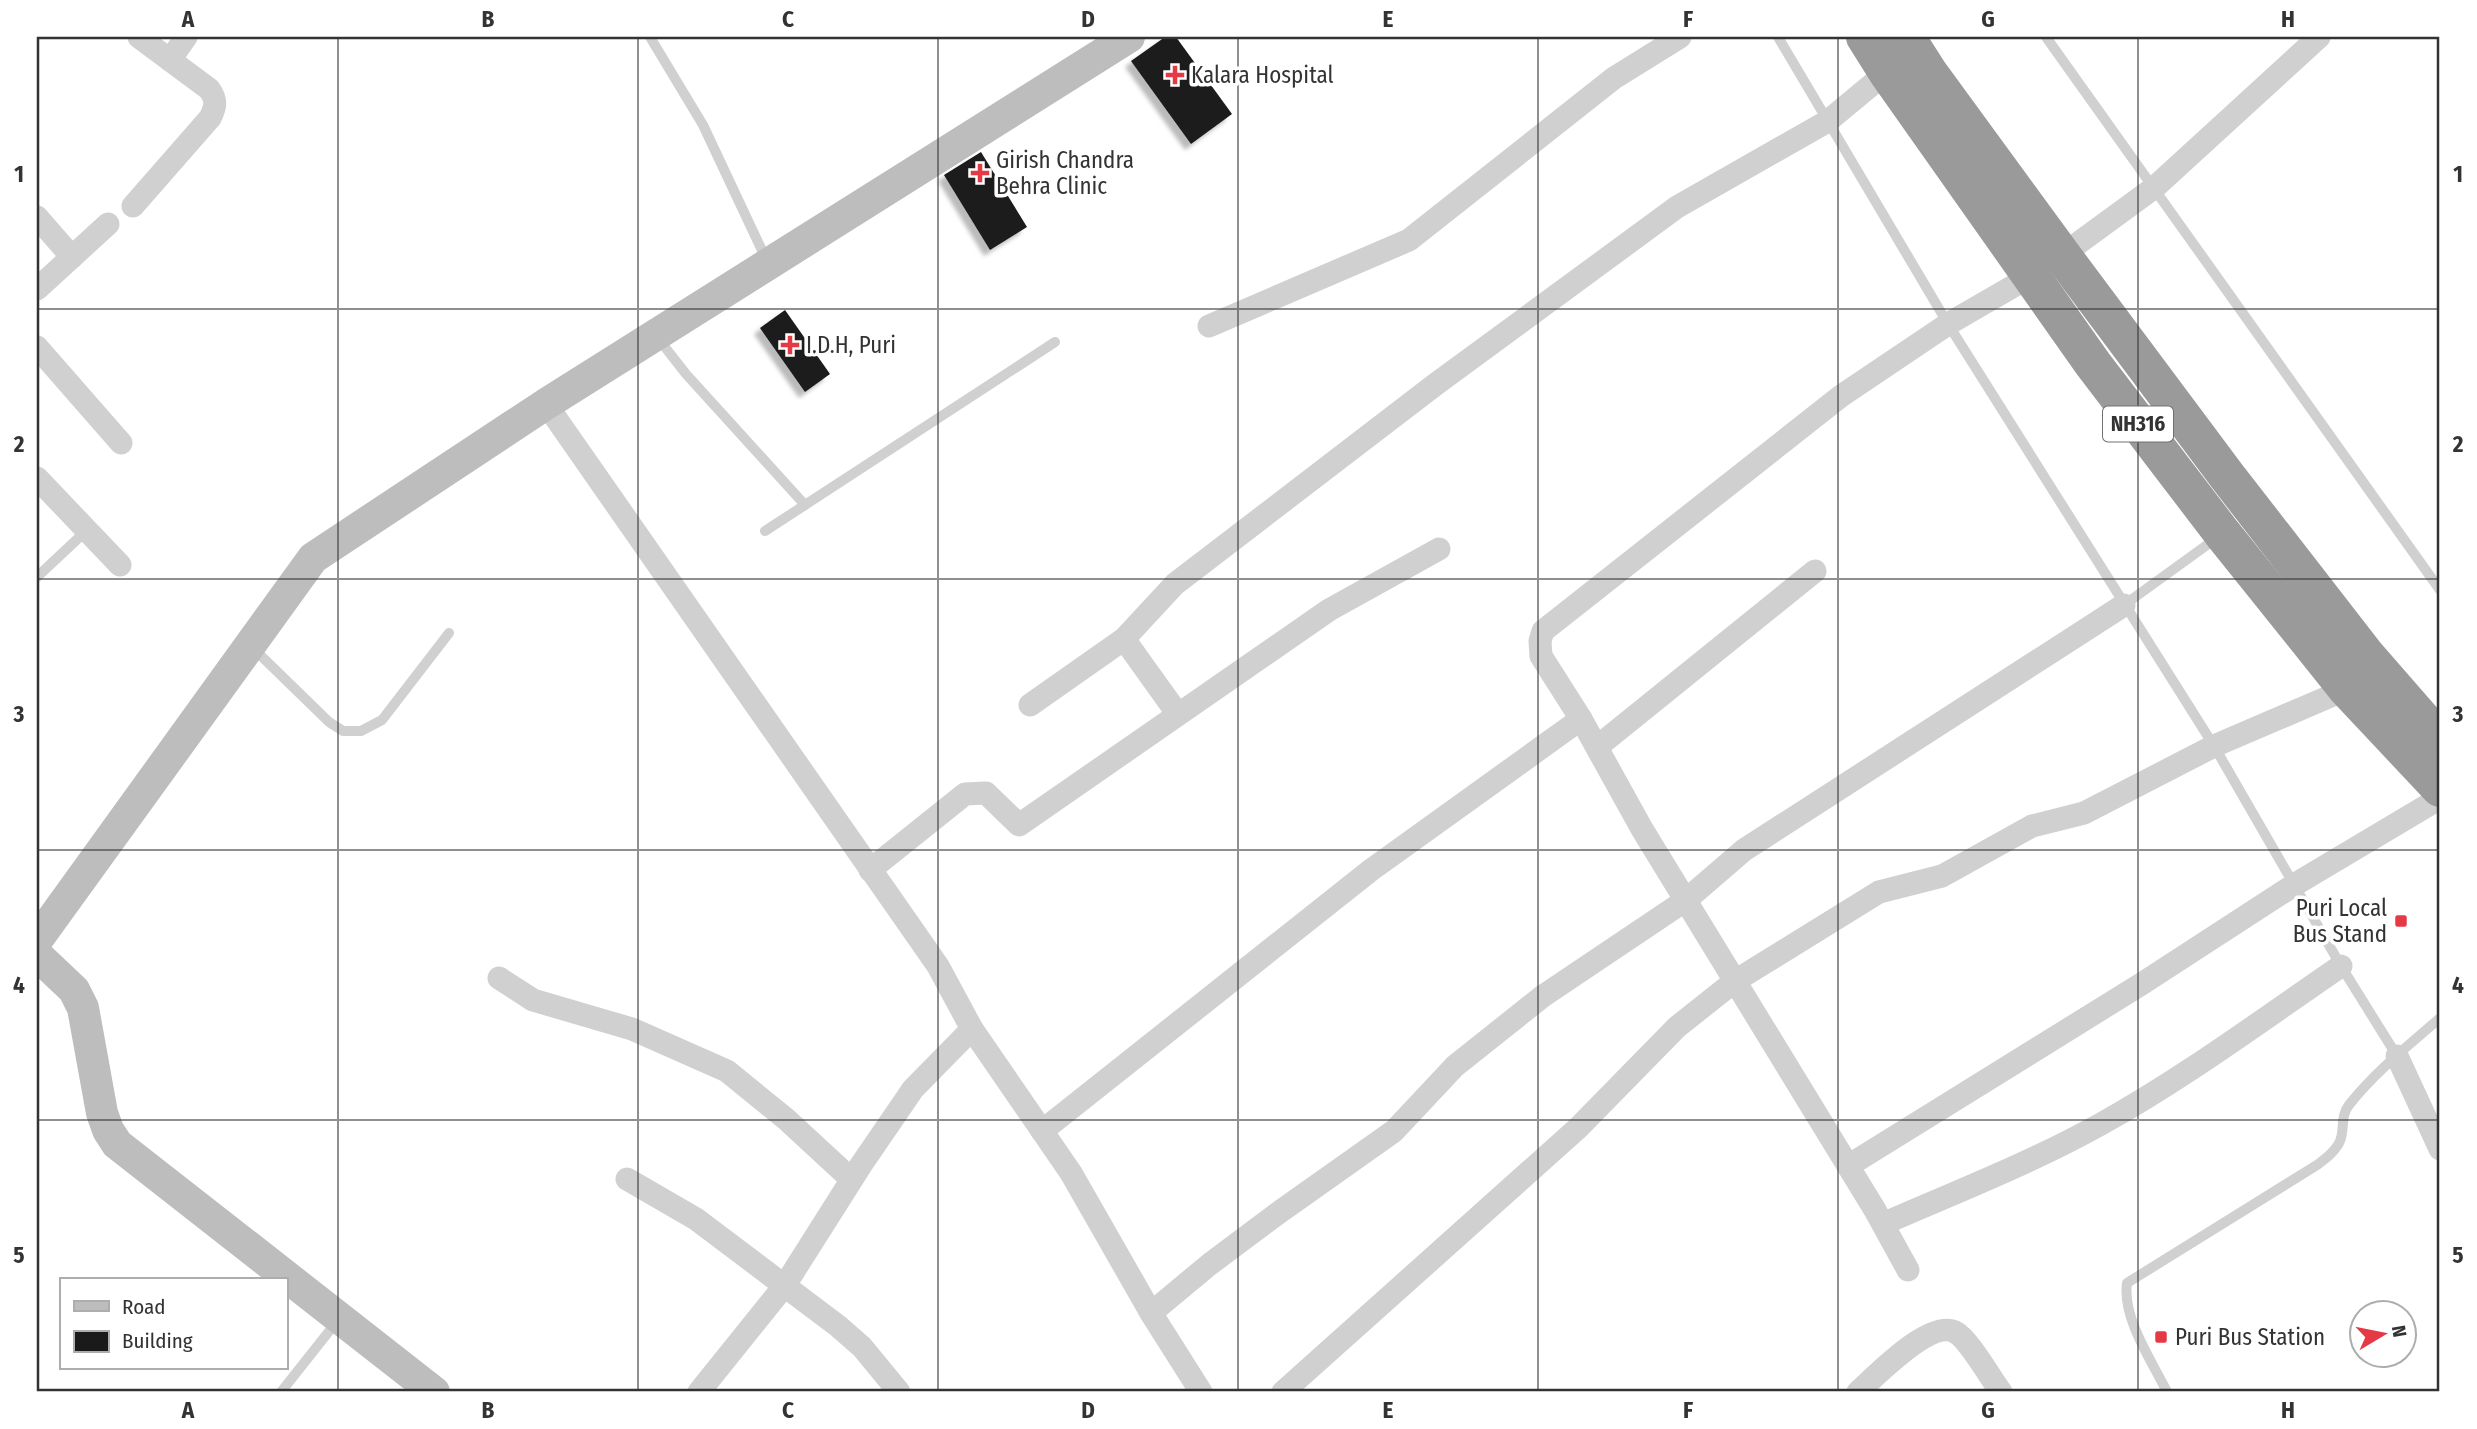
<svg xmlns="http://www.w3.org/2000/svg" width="2477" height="1429" font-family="'Fira Sans Condensed',sans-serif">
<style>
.building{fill:#1a1a1a;filter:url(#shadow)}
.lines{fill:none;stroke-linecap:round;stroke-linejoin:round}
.lane{stroke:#d0d0d0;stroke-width:10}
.street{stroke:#d0d0d0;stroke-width:23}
.secondary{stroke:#bdbdbd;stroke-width:32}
.highway{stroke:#9a9a9a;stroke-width:38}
.grid{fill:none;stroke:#333;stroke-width:2;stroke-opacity:0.55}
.poi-dot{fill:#e63946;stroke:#fff;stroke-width:2.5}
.labels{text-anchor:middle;stroke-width:7;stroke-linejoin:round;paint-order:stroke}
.shield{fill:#fff;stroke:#707070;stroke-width:2}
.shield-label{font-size:21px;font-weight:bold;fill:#333}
.poi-label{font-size:23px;fill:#333;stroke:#fff;text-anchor:start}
.neatline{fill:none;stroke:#333;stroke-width:2.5}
.grid-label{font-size:23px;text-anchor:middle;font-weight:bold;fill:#333}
</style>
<defs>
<filter id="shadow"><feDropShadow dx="-6" dy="6" stdDeviation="2" flood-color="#0004"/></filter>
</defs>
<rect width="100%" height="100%" fill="#fff"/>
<g class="building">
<polygon points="1165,37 1176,37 1232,114 1191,144 1131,61"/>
<polygon points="981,152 1027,227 990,250 944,175"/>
<polygon points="785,310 830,374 805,392 760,328"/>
</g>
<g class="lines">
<g class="lane">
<polyline points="650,37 703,125 767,261"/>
<polyline points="1778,37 1948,324 2214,746 2341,966 2397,1056"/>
<polyline points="2046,37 2440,590"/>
<polyline points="657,337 686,374 805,505"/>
<polyline points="765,531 1055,342"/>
<polyline points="37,577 87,530"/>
<polyline points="2124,605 2218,537"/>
<polyline points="252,647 329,722 343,731 361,731 382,720 449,633"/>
<polyline points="281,1392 338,1320"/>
<path d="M2167 1392C2152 1361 2122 1318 2127 1283L2317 1165C2325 1159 2336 1151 2340 1141 2345 1129 2340 1116 2349 1105 2375 1072 2409 1045 2440 1018"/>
</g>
<g class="street">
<polyline points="170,60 186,37"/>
<path d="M133 206 210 118C216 106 217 100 209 89L139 37"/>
<polyline points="37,217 72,257"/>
<polyline points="2062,255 2155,187 2319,37"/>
<polyline points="37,289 108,224"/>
<polyline points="1209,326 1409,240 1614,78 1680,37"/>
<polyline points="37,347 121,443"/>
<polyline points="546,404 938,966 972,1029 1071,1173 1151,1313 1201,1392"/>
<polyline points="37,478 120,565"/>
<polyline points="1124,639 1177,713"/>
<polyline points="1030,705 1124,639 1175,584 1436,384 1677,207 1828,121 1887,72"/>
<polyline points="1597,747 1815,571"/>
<polyline points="870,870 965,794 986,793 1019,825 1329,610 1439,549"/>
<polyline points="499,978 533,1000 632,1029 727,1071 786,1119 851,1179"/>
<polyline points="2397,1056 2440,1149"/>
<polyline points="1042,1131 1371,870 1581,719"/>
<polyline points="1848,1166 2143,983 2294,885 2440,798"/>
<polyline points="627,1179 696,1219 838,1326 862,1347 899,1392"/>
<path d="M1883 1224C1956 1192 2031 1163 2101 1124 2184 1078 2262 1020 2341 966"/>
<polyline points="1908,1270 1875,1210 1642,829 1581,719 1541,656 1540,641 1543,631 1841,396 1948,324 2031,276"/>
<polyline points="1151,1313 1210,1264 1281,1211 1394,1131 1455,1066 1543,996 1686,900 1744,850 2124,605"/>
<polyline points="699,1392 785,1285 861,1165 913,1089 972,1029"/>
<polyline points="1283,1392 1578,1128 1677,1027 1735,981 1879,892 1942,876 2032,826 2084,813 2214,746 2347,689"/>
<path d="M1858 1392C1876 1376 1930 1319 1955 1332 1968 1338 1991 1379 2001 1392"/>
</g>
<g class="secondary">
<polyline points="37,940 313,558 546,404 1129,37"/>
<polyline points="37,955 74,990 83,1008 102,1113 108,1130 117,1144 434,1392"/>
</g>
<g class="highway">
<polyline points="1865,37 1887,72 2093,364 2222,533 2347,689 2440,788"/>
<polyline points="1906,37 1929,73 2062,255 2227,476 2365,654 2440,740"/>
</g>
</g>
<path class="grid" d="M338 37V1392M638 37V1392M938 37V1392M1238 37V1392M1538 37V1392M1838 37V1392M2138 37V1392M37 309H2440M37 579H2440M37 850H2440M37 1120H2440"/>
<g class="poi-dot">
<path d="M1171.5 64.5h7v7h7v7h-7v7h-7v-7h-7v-7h7z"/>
<path d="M976.5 162.5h7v7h7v7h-7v7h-7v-7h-7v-7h7z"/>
<path d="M786.5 334.5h7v7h7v7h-7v7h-7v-7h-7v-7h7z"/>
<rect x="2394" y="914" width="14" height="14" rx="3.5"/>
<rect x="2154" y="1330" width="14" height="14" rx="3.5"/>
</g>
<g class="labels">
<rect class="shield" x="2103" y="406.5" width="70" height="35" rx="5"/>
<g class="shield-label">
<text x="2138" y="431">NH316</text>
</g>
<g class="poi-label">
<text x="1191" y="83">Kalara Hospital</text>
<text x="996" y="168">Girish Chandra<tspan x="996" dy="26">Behra Clinic</tspan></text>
<text x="806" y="353">I.D.H, Puri</text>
<text x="2387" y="916" text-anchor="end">Puri Local<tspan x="2387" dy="26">Bus Stand</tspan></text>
<text x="2175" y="1345">Puri Bus Station</text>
</g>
</g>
<rect width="2477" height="1429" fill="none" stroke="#ffffff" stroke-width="77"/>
<rect x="60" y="1278" width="228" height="91" fill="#ffffff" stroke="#adadad" stroke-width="2"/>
<rect x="74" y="1301" width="35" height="10" fill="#bdbdbd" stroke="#adadad" stroke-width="2"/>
<text x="122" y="1314" font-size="21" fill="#333333">Road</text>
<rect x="74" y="1331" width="35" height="21" fill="#1a1a1a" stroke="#adadad" stroke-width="2"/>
<text x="122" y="1348" font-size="21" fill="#333333">Building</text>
<g transform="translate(2383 1334) rotate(80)"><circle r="33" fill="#ffffff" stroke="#adadad" stroke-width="2"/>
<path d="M0-5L12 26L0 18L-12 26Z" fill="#e63946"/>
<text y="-10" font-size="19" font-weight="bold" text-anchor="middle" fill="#333333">N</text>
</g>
<rect x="38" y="38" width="2400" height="1352" class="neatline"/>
<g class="grid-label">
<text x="188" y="27">A</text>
<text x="488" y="27">B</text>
<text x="788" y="27">C</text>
<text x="1088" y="27">D</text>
<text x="1388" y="27">E</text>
<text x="1688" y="27">F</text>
<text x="1988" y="27">G</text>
<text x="2288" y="27">H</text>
<text x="19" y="182">1</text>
<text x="2458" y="182">1</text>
<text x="19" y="452">2</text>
<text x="2458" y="452">2</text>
<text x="19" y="722">3</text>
<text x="2458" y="722">3</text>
<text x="19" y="993">4</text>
<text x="2458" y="993">4</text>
<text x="19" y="1263">5</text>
<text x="2458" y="1263">5</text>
<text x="188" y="1418">A</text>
<text x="488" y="1418">B</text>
<text x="788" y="1418">C</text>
<text x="1088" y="1418">D</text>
<text x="1388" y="1418">E</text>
<text x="1688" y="1418">F</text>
<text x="1988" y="1418">G</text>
<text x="2288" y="1418">H</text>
</g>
</svg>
